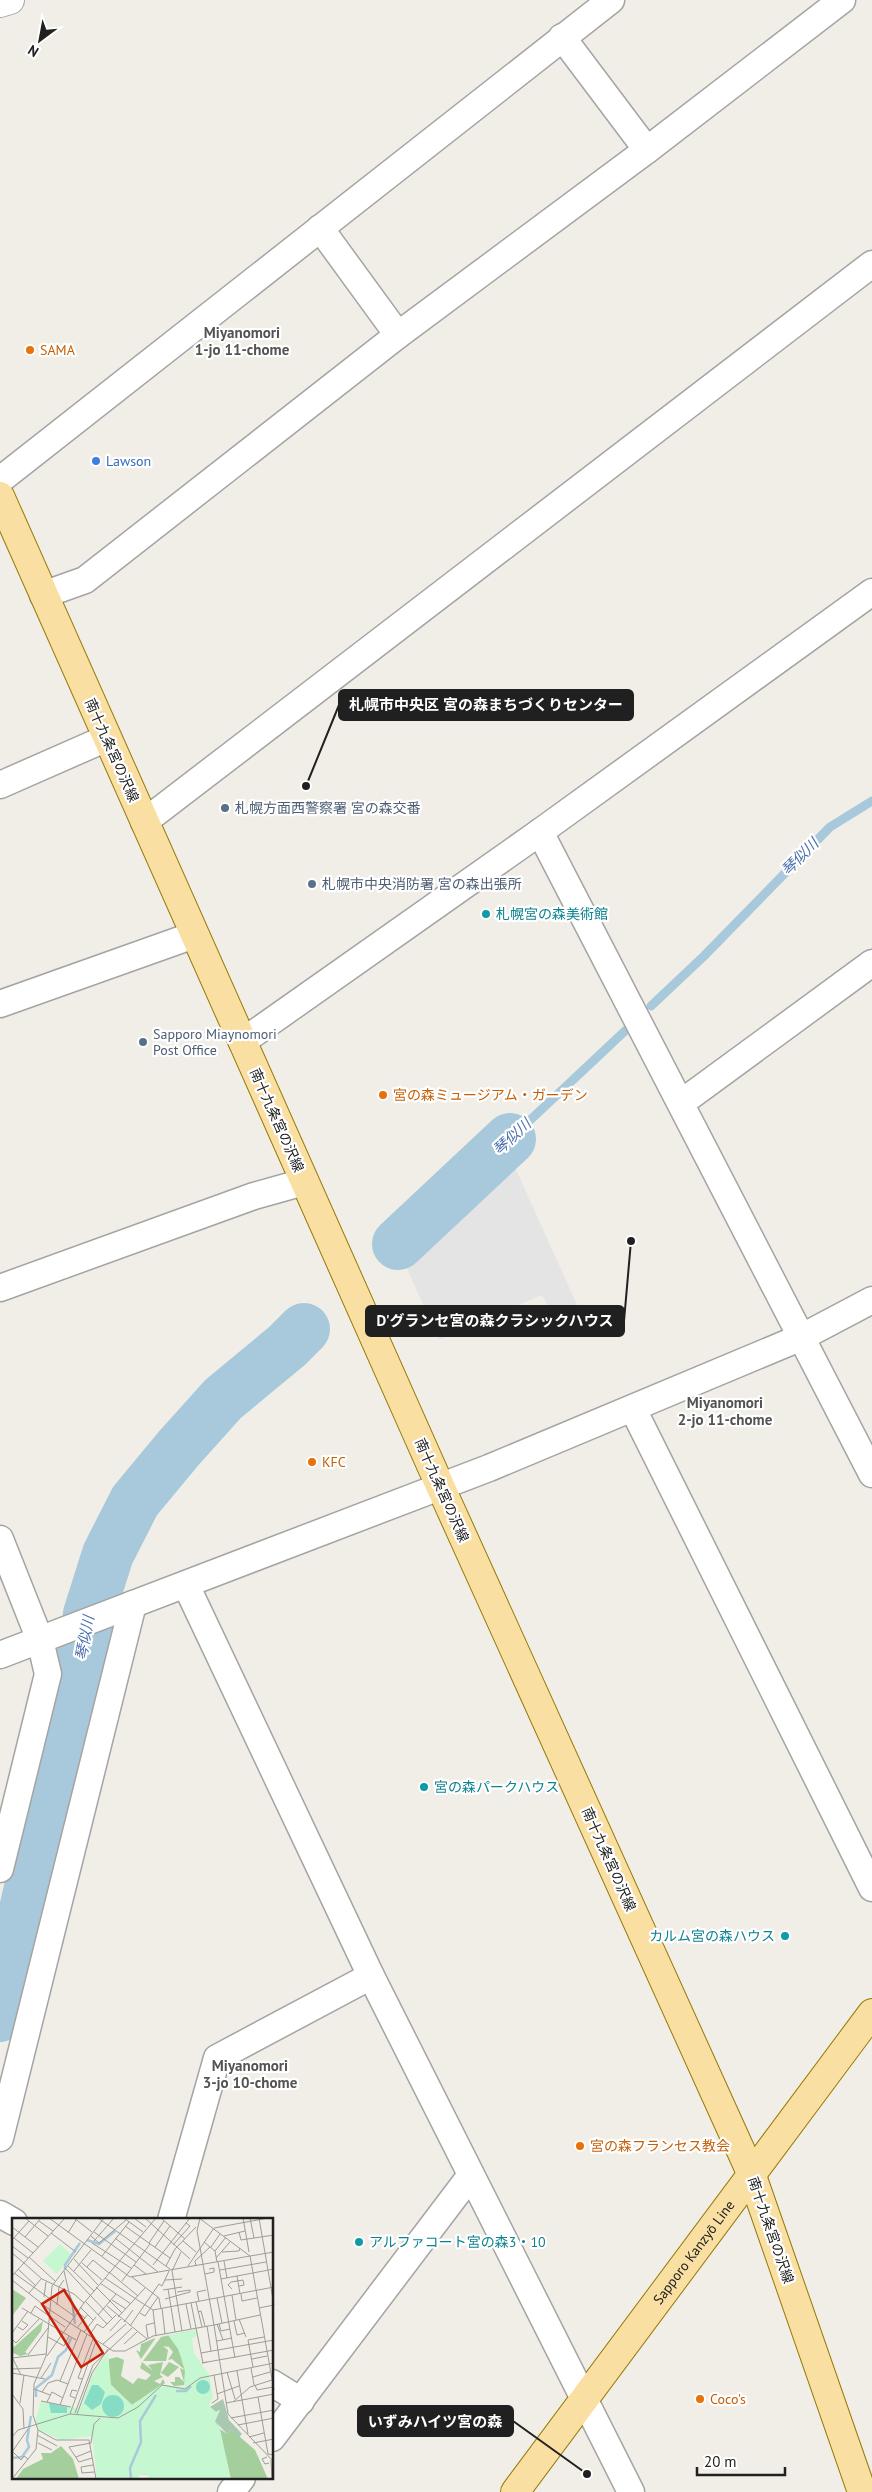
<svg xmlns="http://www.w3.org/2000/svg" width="872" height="2492" font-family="'PT Sans','Noto Sans JP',sans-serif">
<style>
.parking{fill:#e4e4e4}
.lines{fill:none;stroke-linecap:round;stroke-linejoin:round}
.stream{stroke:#a8c9dc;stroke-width:9}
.river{stroke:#a8c9dc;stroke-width:52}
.minor-casing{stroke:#a4a4a4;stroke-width:29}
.tertiary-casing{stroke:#a4a4a4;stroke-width:30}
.primary-casing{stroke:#967905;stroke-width:30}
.minor{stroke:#fff;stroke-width:26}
.tertiary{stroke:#fff;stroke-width:28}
.primary{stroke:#f9dfa2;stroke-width:28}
.food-dot{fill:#e8710a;stroke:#fff;stroke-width:2}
.shop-dot{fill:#3f7fe0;stroke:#fff;stroke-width:2}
.service-dot{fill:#5c6f8a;stroke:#fff;stroke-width:2}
.culture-dot{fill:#0f9aa8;stroke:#fff;stroke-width:2}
.labels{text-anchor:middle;stroke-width:4.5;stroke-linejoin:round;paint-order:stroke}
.food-label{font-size:14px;fill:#c56008;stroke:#fff;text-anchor:start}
.shop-label{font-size:14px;fill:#366cbe;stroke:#fff;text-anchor:start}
.street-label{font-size:14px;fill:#202020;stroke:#fff}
.service-label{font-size:14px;fill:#4e5e75;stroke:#fff;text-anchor:start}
.culture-label{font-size:14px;fill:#0d838f;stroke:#fff;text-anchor:start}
.neighbourhood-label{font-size:15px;font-weight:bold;fill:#535353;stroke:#fff}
.water-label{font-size:15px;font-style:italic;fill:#4e71ad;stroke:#fff}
.inset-river{fill:none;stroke:#a8c9dc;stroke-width:2.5}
.inset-road{fill:none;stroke:#9d9c97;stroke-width:1}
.view{fill:#c92007;fill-opacity:0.15;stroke:#c92007;stroke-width:2.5}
.inset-edge{fill:none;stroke:#202020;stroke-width:2.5}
.leader{fill:none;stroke:#202020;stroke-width:2}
.callout-dot{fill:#202020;stroke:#fff;stroke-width:2}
.callout{fill:#202020;stroke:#202020;stroke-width:2}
.callout-label{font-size:15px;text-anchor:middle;font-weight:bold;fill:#fff}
</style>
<rect width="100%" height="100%" fill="#f0eee6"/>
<polygon class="parking" points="513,1163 578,1307 554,1318 542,1295 439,1340 404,1262"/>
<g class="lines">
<g class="stream">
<polyline points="651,1006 704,956 830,827 872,801"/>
<polyline points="510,1139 626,1030"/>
</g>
<g class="river">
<polyline points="398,1244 510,1139"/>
<polyline points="0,2016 78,1684 89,1614 108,1554 135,1501 179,1448 223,1399 287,1346 304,1329"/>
</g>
<defs>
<g id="minor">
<polyline points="562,37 647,150"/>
<polyline points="320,228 398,335"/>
<polyline points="0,480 611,0"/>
<polyline points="43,595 85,580 398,335 647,150 842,0"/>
<polyline points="0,785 107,738"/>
<polyline points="144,822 872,264"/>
<polyline points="540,832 872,1474"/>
<polyline points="0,1004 194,935"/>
<polyline points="242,1042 540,832 872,592"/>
<polyline points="681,1103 872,963"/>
<polyline points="0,1288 254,1196 304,1182"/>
<polyline points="633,1409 872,1888"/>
<polyline points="0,1539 40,1640 48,1674 0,1869"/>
<polyline points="186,1585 371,1976 631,2492"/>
<polyline points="0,1655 489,1468 802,1337 872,1300"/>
<polyline points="0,2138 133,1604"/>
<polyline points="0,2214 14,2222"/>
<polyline points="171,2220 217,2058 371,1976"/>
<polyline points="272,2383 301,2401"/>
<polyline points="272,2438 471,2175"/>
<polyline points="231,2492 242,2478"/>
</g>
<polyline id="tertiary" points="0,3 10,0"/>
<g id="primary">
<polyline points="0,496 441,1488 751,2173 862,2492"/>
<path id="s1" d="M515 2492 872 2013"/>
</g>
</defs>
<use href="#minor" class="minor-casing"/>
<use href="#tertiary" class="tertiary-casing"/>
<use href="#primary" class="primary-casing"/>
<use href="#minor" class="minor"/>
<use href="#tertiary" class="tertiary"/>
<use href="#primary" class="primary"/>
</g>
<g class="food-dot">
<circle cx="30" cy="350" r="5"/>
<circle cx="383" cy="1095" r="5"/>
<circle cx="312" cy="1462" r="5"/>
<circle cx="580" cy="2146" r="5"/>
<circle cx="700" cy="2399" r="5"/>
</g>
<circle class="shop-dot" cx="96" cy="461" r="5"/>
<g class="service-dot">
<circle cx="225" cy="808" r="5"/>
<circle cx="312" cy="884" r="5"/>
<circle cx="143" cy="1042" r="5"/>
</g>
<g class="culture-dot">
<circle cx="486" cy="914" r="5"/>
<circle cx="424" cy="1787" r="5"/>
<circle cx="785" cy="1936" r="5"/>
<circle cx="359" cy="2242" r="5"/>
</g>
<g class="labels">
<g class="food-label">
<text x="40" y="355">SAMA</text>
<text x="393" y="1100">宮の森ミュージアム・ガーデン</text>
<text x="322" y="1467">KFC</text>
<text x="590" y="2151">宮の森フランセス教会</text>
<text x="710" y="2404">Coco's</text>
</g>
<g class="shop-label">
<text x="106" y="466">Lawson</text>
</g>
<g class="street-label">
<text transform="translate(112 750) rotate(66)" y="5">南十九条宮の沢線</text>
<text transform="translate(277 1120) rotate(66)" y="5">南十九条宮の沢線</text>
<text transform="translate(442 1490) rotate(66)" y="5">南十九条宮の沢線</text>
<text transform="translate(609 1859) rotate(66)" y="5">南十九条宮の沢線</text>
<text transform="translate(771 2230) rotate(71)" y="5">南十九条宮の沢線</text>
<text dy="5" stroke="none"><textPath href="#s1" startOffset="299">Sapporo Kanzyō Line</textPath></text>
</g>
<g class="service-label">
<text x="235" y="813">札幌方面西警察署 宮の森交番</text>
<text x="322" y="889">札幌市中央消防署 宮の森出張所</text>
<text x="153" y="1039">Sapporo Miaynomori<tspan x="153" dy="16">Post Office</tspan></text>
</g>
<g class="culture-label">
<text x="496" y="919">札幌宮の森美術館</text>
<text x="434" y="1792">宮の森パークハウス</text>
<text x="775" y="1941" text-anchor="end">カルム宮の森ハウス</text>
<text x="369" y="2247">アルファコート宮の森3・10</text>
</g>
<g class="neighbourhood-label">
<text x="242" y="338">Miyanomori<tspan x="242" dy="17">1-jo 11-chome</tspan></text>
<text x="725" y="1408">Miyanomori<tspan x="725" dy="17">2-jo 11-chome</tspan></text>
<text x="250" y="2071">Miyanomori<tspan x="250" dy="17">3-jo 10-chome</tspan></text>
</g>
<g class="water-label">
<text transform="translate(800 857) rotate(-45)" y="5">琴似川</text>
<text transform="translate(512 1137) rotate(-43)" y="5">琴似川</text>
<text transform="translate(85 1638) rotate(-80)" y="5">琴似川</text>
</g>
</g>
<g transform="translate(12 2218)">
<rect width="261" height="261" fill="#f0eee6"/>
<path d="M0 71 14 80 0 98ZM31 103 29 113 13 134 16 136 8 138 1 135 0 127 2 129ZM178 113 174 167 162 168 158 164H163V159H167L172 164 168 150 175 153 168 138 173 152 160 141 156 142 161 134 157 129 151 128 156 132 154 143H131L149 119ZM143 120V121L129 141 124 132 128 134 129 126ZM105 139 112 142 109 158 121 166 126 160 134 162 139 157 128 150 130 144 141 153 136 147 151 144 148 157 151 159 142 163 148 166 151 161 153 165 120 187 96 164 97 141ZM157 144 167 149 156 159 149 155ZM194 185 208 211 215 216 220 212 243 232 256 261H138L137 257 127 256 116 261ZM49 228 61 241 67 261H4L11 251 31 241 29 235H39Z" fill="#a4ce9c"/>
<path d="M211 181 217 202 230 216 227 219 220 212 215 216 203 203 208 192 204 194 198 189Z" fill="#a8c8b1"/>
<path d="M48 26 59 36 45 56 31 43ZM184 112 185 118 180 120 182 135 197 157 201 178 197 188 204 194 208 192 203 203 208 211 219 261H138L137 257 127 256V261H85L80 218 49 222 27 212 23 203 29 183 63 190 69 188 81 155 96 135 99 167 120 187 149 167 172 169 173 150 166 131 156 117Z" fill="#c5f8d0"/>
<path d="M184 169a7 7 0 1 1 14 0a7 7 0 1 1-14 0ZM80 167H86L93 174 89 186 80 192 72 185ZM90 188a11 11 0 1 1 22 0a11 11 0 1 1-22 0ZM37 185 55 189V195H39Z" fill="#87dcc6"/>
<path class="inset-river" d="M75 22 87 26 103 13M53 52V47L68 25M61 90 63 106M164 173H174L179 168M24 179V170L40 157 46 139 54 132 59 120M0 240 10 239 17 229 15 222 19 198M119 261 118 250 129 224 128 203 144 177"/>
<path class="inset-road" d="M13 0 36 18M37 0 118 59 238 38M62 0 80 14M86 0 158 51M112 0 131 14M122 0 134 9M133 0 178 41M149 0 173 21M187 0 238 38 262 172M188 0 185 13 202 107 248 97M231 0 237 34M238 0 242 20M247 0 262 87M27 3 41 13M113 8 158 40M0 9 26 29M82 14 124 44M227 14 229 22 262 17M39 15 64 34M56 15 64 2M79 18 87 25 114 2M212 18 233 13M13 19 29 0M2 20 21 35M103 20 146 54M0 22 17 3M82 23 102 0M171 23 184 34M192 24 203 33 205 44M80 25 119 50M137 25 152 3M161 27 178 8 174 5M0 28 16 40M143 29 158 8M199 29 208 16M203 33 214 19M169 34 160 53 170 113M210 34 227 33 228 30M0 35 12 45M90 38 117 4M238 38 262 34M17 39 43 63M204 40 218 24M62 41 86 67M212 43 215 60M206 44 223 140M12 45 30 61 62 76 72 85M70 45 90 62M122 47 134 56M141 47 178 0M56 48 82 73M154 48 163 31 184 9M176 48 202 10 256 0M184 48 183 43 198 29M75 49 81 42 97 55M6 51 24 68M54 51 78 77M208 52 254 44M52 53 62 96M62 53 79 32M97 54 126 78M2 55 62 98M193 56 202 54V50L197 51M0 58 53 0M225 58 228 76M120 59 147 80 149 91M93 60 124 81M209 61 262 51M0 62 38 92 101 133H113L141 118 202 107 216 196 262 244M153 62 170 61M110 63 138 26M88 65 119 86M84 69 110 95M156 71 159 89M220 71 216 67 219 64 231 62 232 67 227 68M151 72 170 69M17 75 29 61M57 75 64 93 73 100M229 76 230 83 245 80M78 77 100 100M220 77 224 102M32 79 34 64M205 80 210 105M124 81 141 92 262 69M153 81 178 74V72L165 74M100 82 114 91M73 83 95 106M187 83 185 74 194 72M184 84 190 109M179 85 191 145M174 86 179 111M45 87 47 69 52 62M95 88 135 121M68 89 81 102M159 89 163 114M10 90 64 122M150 90 153 116M247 90 262 87M141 92 144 117M186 94 189 93 193 108M19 95 23 88 53 109M128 95 133 98 146 79M86 97 104 76M106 99 133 70M227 101 234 119M222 103 225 117 233 115M112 104 121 92M205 106 211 122M207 106 209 113 218 111M118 108 147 66 150 68 157 53M195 108 199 133M6 109 11 112 16 107 10 103M65 110 76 96M98 113 109 101M72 114 84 99M0 115 16 93M77 118 85 106 91 110 104 97M36 119 52 128 57 118M136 120 134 107 142 105M0 121 4 125 28 100M205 123 220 120M91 126 114 106M112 126 125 114M189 135 262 122M16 137 36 110M35 138 72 85 144 0M0 140 34 136M1 141 9 157M240 141 255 138M195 144 190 145 262 132M241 149 236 122 252 119M239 150 242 167M0 151 29 150M225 153 236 216M215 154 223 181M0 155 33 161M241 159 258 154M29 160 39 145M70 161 66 160 81 121M48 163 69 112M243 167 245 172 261 169M22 171 38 177M30 174 36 165 45 162 56 166M0 176 11 191 12 211M205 176 227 168M246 179 256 236 262 237M63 180 58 178 60 172 65 173M29 183 59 189M222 183 238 169 260 162M35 184 40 174 51 180M8 185 12 157M200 185 206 181 202 157M214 185 262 176M48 187 75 116M63 195 81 147 120 110M58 196 84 123M65 196 80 155 96 131M219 200 262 192M226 207 262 200M25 217 45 228M0 219 6 212 58 196 106 200 126 189 150 167 173 171 188 160 262 145M237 219 252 215M26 225 40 232M241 225 262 221M0 233 9 242 12 238 16 241M0 234 16 211M64 239 79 233M255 239 250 241 253 246 257 245M80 240 67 244 57 229 79 225 82 206 88 200M259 242 260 261M81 247 69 249 70 255 82 254M0 261 24 231 26 212M84 261 77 222H44L26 212 21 197 22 166 34 138 40 68 92 0"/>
<path class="view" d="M52 72 91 135 69 149 30 86Z"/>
<rect width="261" height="261" class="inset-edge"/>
</g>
<path class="leader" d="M306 786L339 705M631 1241L624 1321M587 2474L513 2421"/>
<g class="callout-dot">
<circle cx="306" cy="786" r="5"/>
<circle cx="631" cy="1241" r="5"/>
<circle cx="587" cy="2474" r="5"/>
</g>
<g class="callout">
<rect x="339" y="690" width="294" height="30" rx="5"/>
<rect x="366" y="1306" width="258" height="30" rx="5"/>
<rect x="358" y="2406" width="155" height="30" rx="5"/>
</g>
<g class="callout-label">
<text x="486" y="710">札幌市中央区 宮の森まちづくりセンター</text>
<text x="495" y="1326">D'グランセ宮の森クラシックハウス</text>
<text x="435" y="2427">いずみハイツ宮の森</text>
</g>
<g transform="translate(40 40) rotate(212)" stroke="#ffffff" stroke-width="4" paint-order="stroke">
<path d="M0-4L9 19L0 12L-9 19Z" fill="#202020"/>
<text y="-8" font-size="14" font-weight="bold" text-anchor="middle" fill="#202020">N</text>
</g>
<path d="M697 2467v8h88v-8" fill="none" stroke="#202020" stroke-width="2.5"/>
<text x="704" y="2467" font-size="15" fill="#202020" stroke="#ffffff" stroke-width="4" paint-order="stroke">20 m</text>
</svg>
